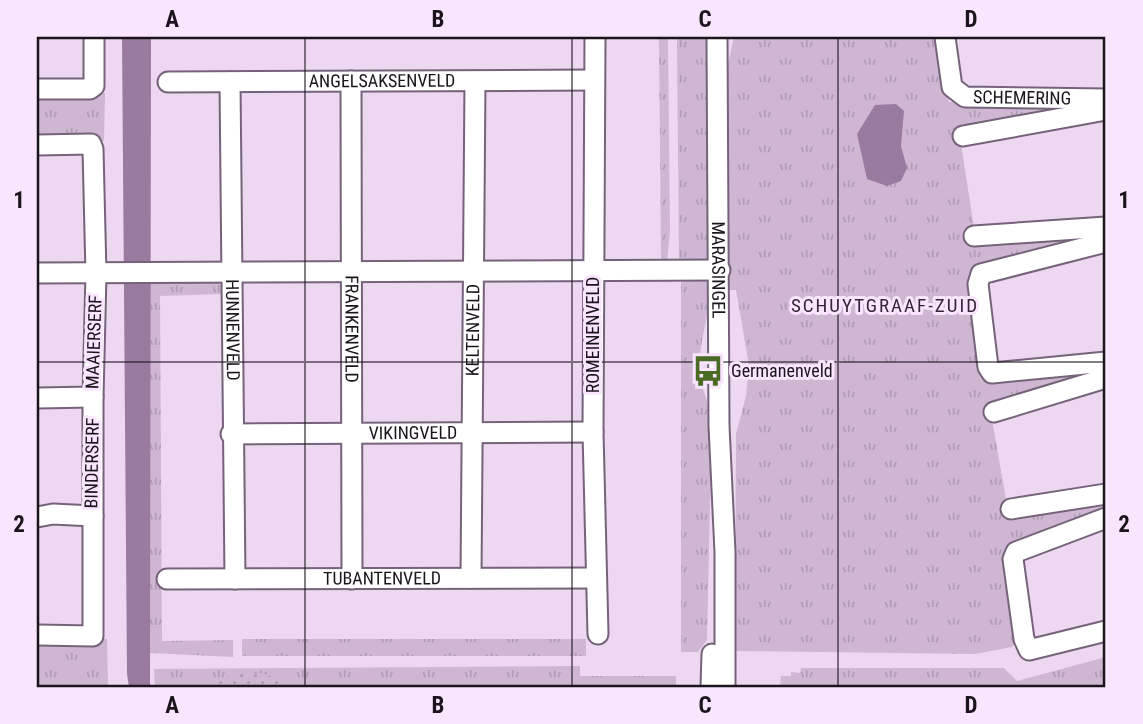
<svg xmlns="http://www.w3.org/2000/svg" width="1143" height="724" font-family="'Roboto Condensed',sans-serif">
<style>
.grass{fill:url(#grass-tufts)}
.park{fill:url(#park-dots)}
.water{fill:#997ba0}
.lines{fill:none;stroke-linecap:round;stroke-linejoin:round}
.minor-casing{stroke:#756379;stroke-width:23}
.minor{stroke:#fff;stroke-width:19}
.grid{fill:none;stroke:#1c141d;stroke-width:2;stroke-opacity:0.55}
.labels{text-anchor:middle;stroke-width:6;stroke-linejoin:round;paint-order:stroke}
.street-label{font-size:18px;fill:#1c141d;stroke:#fae5ff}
.poi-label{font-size:18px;fill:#1c141d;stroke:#fae5ff;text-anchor:start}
.neighbourhood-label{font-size:19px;letter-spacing:2px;fill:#352538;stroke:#fae5ff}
.neatline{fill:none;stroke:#1c141d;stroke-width:2.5}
.grid-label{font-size:23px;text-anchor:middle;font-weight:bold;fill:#1c141d}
</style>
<defs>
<pattern id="grass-tufts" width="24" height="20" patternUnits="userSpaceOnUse" patternTransform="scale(1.75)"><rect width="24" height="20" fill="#cfb7d4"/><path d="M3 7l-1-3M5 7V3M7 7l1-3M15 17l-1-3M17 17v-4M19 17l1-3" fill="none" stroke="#b19cb6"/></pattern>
<pattern id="park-dots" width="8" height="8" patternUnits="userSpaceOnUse" patternTransform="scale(1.75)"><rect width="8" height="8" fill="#cfb7d4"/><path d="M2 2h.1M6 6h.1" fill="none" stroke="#b19cb6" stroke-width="1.8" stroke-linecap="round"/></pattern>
</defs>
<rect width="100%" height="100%" fill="#edd7f1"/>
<g class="grass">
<polygon points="659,37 668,37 670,232 667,261 661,261"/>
<polygon points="677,37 712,37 714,246 708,264 679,265"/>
<polygon points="734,37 941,37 949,102 1100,103 959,131 974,228 1106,232 972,276 985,379 1106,365 1106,374 990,408 1009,516 1106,498 1106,511 1008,547 1019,637 1012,647 975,654 735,651 736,434 746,396 749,365 736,290 728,290 727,69"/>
<polygon points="105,93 104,141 37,141 37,94"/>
<polygon points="218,280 223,288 221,294 160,296 162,641 233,640 233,657 150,653 148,282"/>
<path d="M702 280 711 283C708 337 687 359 712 413L707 640 698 652H681V282Z"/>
<polygon points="37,639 107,639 108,687 37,687"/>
<rect x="242" y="639" width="344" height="17"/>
<polygon points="1106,657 1106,687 780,687 781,676 791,676 791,672 800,673 801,668 1004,668 1017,681"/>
<polygon points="580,666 580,676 676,676 676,687 155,687 154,669"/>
</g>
<polygon class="park" points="262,673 278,679 287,687 211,687 232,674"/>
<g class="water">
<polygon points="122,37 151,37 150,687 129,687 127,674"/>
<polygon points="896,104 904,111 901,146 907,168 901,181 887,186 867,179 857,134 875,105"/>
</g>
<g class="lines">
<defs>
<g id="minor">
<polyline points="595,37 593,432 598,634"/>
<path id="s1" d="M717 37 719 426 725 552V687"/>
<path id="s2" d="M945 37 952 87 965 97 1106 99"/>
<path id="s3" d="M351 81 352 579"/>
<path id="s4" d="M168 82 594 80"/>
<path id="s5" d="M230 82 235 579"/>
<polyline points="37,89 90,89 94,86 94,37"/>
<polyline points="963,136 1106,110"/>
<polyline points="37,145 91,144 93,149 96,274 93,397 37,398"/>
<polyline points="974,236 1106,227"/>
<polyline points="1106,242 981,274 978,284 988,367 992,373 1106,362"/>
<polyline points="37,273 720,270"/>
<polyline points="994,412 1106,378"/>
<path id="s6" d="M231 434 593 432"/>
<polyline points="1011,509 1106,494"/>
<polyline points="37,517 53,514 93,516 93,397"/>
<polyline points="1106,518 1016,552 1013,559 1024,639 1029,650 1106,631"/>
<path id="s7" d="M471 578 475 81"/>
<path id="s8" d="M167 579 596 578"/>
<polyline points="37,635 93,636 93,516"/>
<polyline points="711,687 712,654"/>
</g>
</defs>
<use href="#minor" class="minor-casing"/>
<use href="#minor" class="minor"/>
</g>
<path class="grid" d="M305 37V687M572 37V687M838 37V687M37 362H1106"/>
<defs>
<symbol id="bus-bare" viewBox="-9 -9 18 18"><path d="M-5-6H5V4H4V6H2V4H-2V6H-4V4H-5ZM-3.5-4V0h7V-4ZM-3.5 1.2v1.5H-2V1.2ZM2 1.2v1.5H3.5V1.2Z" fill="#496b24" stroke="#fae5ff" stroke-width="2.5" paint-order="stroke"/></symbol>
</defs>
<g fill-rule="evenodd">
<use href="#bus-bare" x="686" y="349" width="44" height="44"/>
</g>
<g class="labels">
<g class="street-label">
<text dy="6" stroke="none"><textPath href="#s4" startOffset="214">ANGELSAKSENVELD</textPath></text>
<text dy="6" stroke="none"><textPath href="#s2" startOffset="124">SCHEMERING</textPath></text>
<text dy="6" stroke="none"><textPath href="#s1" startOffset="233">MARASINGEL</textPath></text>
<text dy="6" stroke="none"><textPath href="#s3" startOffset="248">FRANKENVELD</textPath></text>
<text dy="6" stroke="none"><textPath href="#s7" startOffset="248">KELTENVELD</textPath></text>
<text dy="6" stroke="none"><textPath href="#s5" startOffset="248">HUNNENVELD</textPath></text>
<text transform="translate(593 335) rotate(-90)" y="6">ROMEINENVELD</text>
<text transform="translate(94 342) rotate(-88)" y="6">MAAIERSERF</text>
<text dy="6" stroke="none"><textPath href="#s6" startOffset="182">VIKINGVELD</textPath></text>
<text transform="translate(92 463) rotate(-89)" y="6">BINDERSERF</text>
<text dy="6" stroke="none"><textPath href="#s8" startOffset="215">TUBANTENVELD</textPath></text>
</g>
<g class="poi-label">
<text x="731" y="377">Germanenveld</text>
</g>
<g class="neighbourhood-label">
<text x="885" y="312">SCHUYTGRAAF-ZUID</text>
</g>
</g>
<rect width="1143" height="724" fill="none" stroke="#fae5ff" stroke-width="77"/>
<rect x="38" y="38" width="1066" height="648" class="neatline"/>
<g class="grid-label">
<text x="172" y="27">A</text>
<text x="438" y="27">B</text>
<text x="705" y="27">C</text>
<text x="971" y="27">D</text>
<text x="19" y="208">1</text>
<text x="1124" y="208">1</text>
<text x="19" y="532">2</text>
<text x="1124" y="532">2</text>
<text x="172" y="713">A</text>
<text x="438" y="713">B</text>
<text x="705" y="713">C</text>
<text x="971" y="713">D</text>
</g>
</svg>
